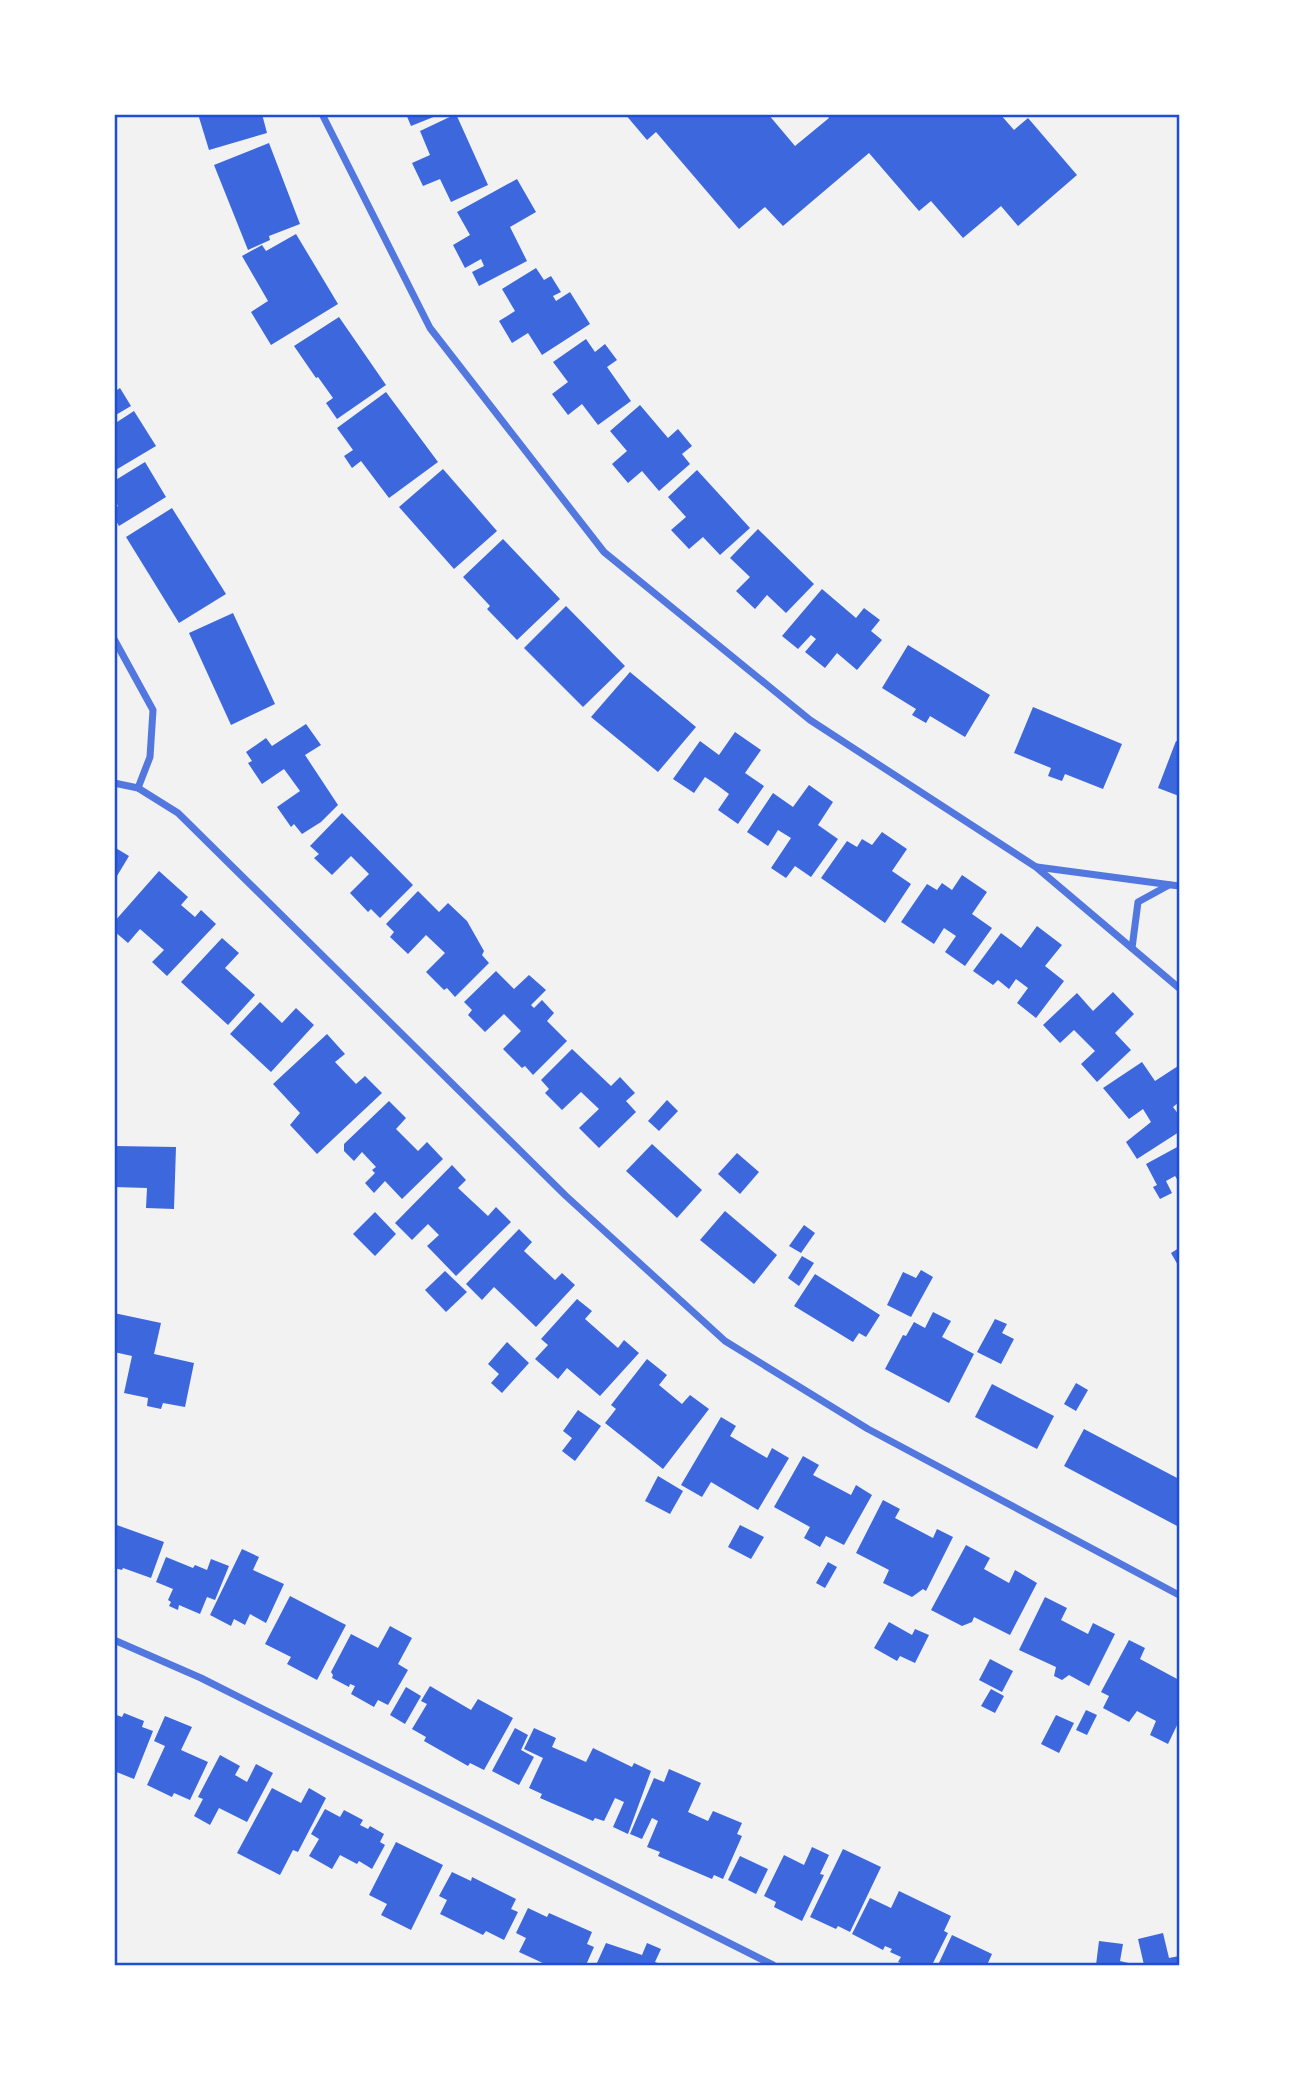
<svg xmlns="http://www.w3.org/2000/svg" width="1293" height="2079" font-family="'Golos Text',sans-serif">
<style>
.building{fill:#3d67dc}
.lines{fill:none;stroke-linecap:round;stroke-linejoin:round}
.minor{stroke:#5277de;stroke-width:7}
.neatline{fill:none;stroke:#1d4ed8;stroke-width:2.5}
</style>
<rect width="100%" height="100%" fill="#f2f2f2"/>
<g class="building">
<polygon points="198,114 262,114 267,133 209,150"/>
<polygon points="406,114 441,114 411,126"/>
<polygon points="456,114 488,185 451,202 440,179 423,186 412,163 430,155 420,131"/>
<polygon points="625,114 768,114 795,146 829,118 826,114 1000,114 1014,130 1028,118 1077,175 1018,226 1001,206 963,238 931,201 919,211 869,153 783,226 765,207 739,229 656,132 647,140"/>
<polygon points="269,143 300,224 269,236 270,240 248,250 214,165"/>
<polygon points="517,179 536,212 510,227 527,261 479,286 472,272 484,266 481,259 465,268 453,245 470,235 457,212"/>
<polygon points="296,234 338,304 271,345 251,312 268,301 242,256 262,245 266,251"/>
<polygon points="536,268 544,280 551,276 561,292 553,296 556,301 570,292 590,324 542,355 528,333 512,343 499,321 515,311 502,289"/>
<polygon points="339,317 386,385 337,419 326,403 333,398 318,377 316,378 294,346"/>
<polygon points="586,339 595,352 605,344 617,360 607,367 631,401 598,425 582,404 568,415 552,394 568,382 553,362"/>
<polygon points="120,388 131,406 114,416 114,392"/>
<polygon points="386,392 438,462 389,498 361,461 352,468 344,456 353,450 337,428"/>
<polygon points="640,405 668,438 678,429 692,446 682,454 690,464 659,491 642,471 628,483 612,464 627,451 610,431"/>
<polygon points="134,411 156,446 114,471 114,424"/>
<polygon points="145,462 166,497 119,526 114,517 114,508 118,506 114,499 114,481"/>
<polygon points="443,469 497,531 454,569 399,507"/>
<polygon points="697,470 750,528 720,555 703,537 689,549 671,530 686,517 668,497"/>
<polygon points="172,508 226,594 179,623 126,537"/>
<polygon points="758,529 814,584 786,613 767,595 755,609 736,591 750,577 730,558"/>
<polygon points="503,539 560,599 517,640 487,609 490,606 463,577"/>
<polygon points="822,589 856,618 864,608 880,620 871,631 882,640 857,670 837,653 825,668 805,652 816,639 811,635 798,649 782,636"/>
<polygon points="566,606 625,666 583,707 524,648"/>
<polygon points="233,613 275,704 231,725 189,633"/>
<polygon points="908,645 990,695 965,737 930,716 926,723 912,715 916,709 882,688"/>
<polygon points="630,672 696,727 658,772 591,717"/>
<polygon points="1033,707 1122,744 1103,789 1065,774 1062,781 1048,776 1051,768 1014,753"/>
<polygon points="306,724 321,745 305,755 338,805 321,822 302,834 294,824 291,827 277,807 300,791 284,769 262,784 248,763 252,761 246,752 266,738 272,746"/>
<polygon points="735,732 761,750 745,773 764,786 738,824 718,810 729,794 717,785 705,777 694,793 673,779 700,741 719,755"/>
<polygon points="1176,741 1179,742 1179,796 1158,788"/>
<polygon points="809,785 833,802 818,825 838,839 811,877 795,866 786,878 771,868 791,838 778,830 768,846 747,832 773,793 793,807"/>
<polygon points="342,813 413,885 380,918 371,909 368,912 350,893 369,874 351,856 332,875 314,858 319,854 310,846"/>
<polygon points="882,832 907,849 892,871 911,884 885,923 821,878 847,841 857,847 862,839 872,845"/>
<polygon points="114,847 129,856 114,881"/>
<polygon points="159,871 188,897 181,905 195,917 201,910 216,924 167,976 152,962 164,950 140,929 128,943 114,931 114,922"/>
<polygon points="962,875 987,892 972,914 992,928 965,966 945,952 956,936 944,928 934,944 901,922 927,884 937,890 942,883 952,890"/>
<polygon points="418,891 439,912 448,903 467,921 484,951 482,955 489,963 455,997 447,988 444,990 426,972 445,953 426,935 408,954 390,937 394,932 386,924"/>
<polygon points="1037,926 1062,945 1045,966 1064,981 1036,1018 1017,1003 1028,988 1016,979 1009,989 998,980 993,985 973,971 1001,933 1021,948"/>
<polygon points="222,938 239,953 225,968 255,995 228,1025 181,982"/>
<polygon points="496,971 514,989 529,975 546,990 531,1005 534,1008 542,1000 554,1013 547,1021 567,1041 533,1075 525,1066 522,1068 503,1049 521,1031 504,1014 485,1032 468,1015 472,1010 464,1002"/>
<polygon points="1113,992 1134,1014 1115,1033 1131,1050 1097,1082 1081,1064 1095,1051 1074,1030 1060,1043 1043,1025 1077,993 1093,1011"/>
<polygon points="260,1002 282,1023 296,1008 314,1025 271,1072 230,1034"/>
<polygon points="327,1034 345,1054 335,1062 356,1084 365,1076 382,1093 317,1154 290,1125 300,1113 273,1084"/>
<polygon points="572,1049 611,1086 620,1077 635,1093 626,1101 636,1112 599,1148 579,1128 599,1109 581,1092 562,1110 545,1093 549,1089 541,1080"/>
<polygon points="1142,1062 1155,1081 1178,1066 1179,1068 1179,1102 1173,1107 1179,1115 1179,1132 1137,1159 1126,1142 1151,1122 1143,1109 1129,1119 1103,1088"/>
<polygon points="667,1100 678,1111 659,1131 648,1121"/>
<polygon points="389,1101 406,1118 396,1129 418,1151 427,1142 443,1159 402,1199 385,1181 374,1193 365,1183 375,1173 372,1170 376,1167 362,1152 354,1161 344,1151 344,1144"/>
<polygon points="652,1144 702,1190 677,1218 626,1171"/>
<polygon points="114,1146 176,1147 174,1209 146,1208 147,1188 114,1187"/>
<polygon points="1179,1146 1179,1182 1175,1176 1166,1181 1172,1193 1160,1199 1153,1187 1157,1185 1146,1164"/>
<polygon points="737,1153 759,1172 740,1194 718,1174"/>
<polygon points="452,1165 466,1180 458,1188 488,1216 496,1207 511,1222 456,1276 427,1246 439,1235 428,1224 412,1240 395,1223"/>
<polygon points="725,1211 777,1255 754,1284 700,1240"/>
<polygon points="375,1212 396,1234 375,1256 353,1234"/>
<polygon points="804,1225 815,1233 801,1253 789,1246"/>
<polygon points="519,1229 532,1242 524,1251 555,1280 562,1273 575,1285 536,1327 494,1287 482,1300 466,1284"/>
<polygon points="1179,1248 1179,1267 1171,1253"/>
<polygon points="802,1256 814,1263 799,1286 788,1278"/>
<polygon points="921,1270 933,1277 911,1317 887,1305 903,1272 916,1278"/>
<polygon points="445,1271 467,1292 446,1312 425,1290"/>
<polygon points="815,1274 880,1315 866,1337 859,1333 853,1342 794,1306"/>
<polygon points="577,1299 592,1311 585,1319 618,1348 624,1340 639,1353 600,1396 567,1368 558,1379 535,1359 548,1345 541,1339"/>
<polygon points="933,1312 951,1321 942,1337 974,1354 949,1403 885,1369 903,1335 906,1336 914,1322 925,1328"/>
<polygon points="114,1313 161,1323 154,1354 194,1363 185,1407 163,1403 161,1409 147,1406 148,1398 124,1393 132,1356 114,1352"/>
<polygon points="995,1319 1007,1324 1002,1333 1014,1339 1001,1364 977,1352"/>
<polygon points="507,1342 529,1363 502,1393 491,1383 499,1374 488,1364"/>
<polygon points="647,1359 667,1375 659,1385 682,1404 690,1395 709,1409 663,1469 605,1423 616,1409 611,1405"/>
<polygon points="1076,1383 1088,1390 1076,1411 1064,1404"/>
<polygon points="992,1384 1054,1416 1037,1449 975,1417"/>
<polygon points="578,1410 601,1426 575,1461 562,1451 572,1438 563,1431"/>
<polygon points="721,1417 736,1426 730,1436 767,1458 772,1448 789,1458 758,1510 711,1482 702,1497 681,1485"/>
<polygon points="1084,1429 1179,1479 1179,1527 1064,1466"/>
<polygon points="803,1456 819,1465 813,1475 851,1495 856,1485 872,1495 844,1545 826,1536 820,1547 804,1538 810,1527 774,1507"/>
<polygon points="658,1476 683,1491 670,1514 645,1501"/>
<polygon points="883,1500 900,1509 895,1518 933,1538 937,1529 953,1537 926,1591 923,1589 912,1597 883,1583 889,1570 856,1553"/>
<polygon points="114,1524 164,1542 151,1578 123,1568 122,1570 114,1568"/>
<polygon points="740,1525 764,1537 751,1559 728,1547"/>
<polygon points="966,1545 990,1558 984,1569 1009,1583 1015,1570 1037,1583 1010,1635 974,1617 972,1622 962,1626 931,1610"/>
<polygon points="242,1549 259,1557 253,1570 284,1584 266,1623 250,1614 245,1625 234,1619 231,1626 210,1615"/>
<polygon points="166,1557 193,1568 195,1565 207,1570 211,1559 229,1566 215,1600 207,1597 200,1614 179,1605 178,1610 169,1606 171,1602 168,1600 173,1589 156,1582"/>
<polygon points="828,1562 837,1567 825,1588 816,1583"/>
<polygon points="290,1596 346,1625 317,1680 287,1664 291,1657 265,1644"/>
<polygon points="1045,1597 1067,1608 1061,1620 1088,1634 1093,1623 1115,1634 1089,1686 1069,1675 1062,1680 1054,1676 1056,1667 1019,1650"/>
<polygon points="889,1622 912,1635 915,1629 929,1635 915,1663 900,1656 897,1661 874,1648"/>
<polygon points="390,1626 412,1638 398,1664 408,1670 388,1705 378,1700 374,1707 351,1694 355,1686 350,1684 349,1687 332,1678 333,1675 331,1672 351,1634 378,1648"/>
<polygon points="1129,1640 1145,1648 1140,1659 1179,1680 1179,1721 1168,1744 1150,1735 1156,1721 1137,1711 1129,1722 1103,1708 1109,1696 1101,1692"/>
<polygon points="990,1659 1013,1671 1002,1692 979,1680"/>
<polygon points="430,1686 471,1710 478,1699 513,1718 484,1770 470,1763 468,1766 424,1741 426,1737 412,1729 427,1704 421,1701"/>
<polygon points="406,1687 421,1696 405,1724 390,1715"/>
<polygon points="991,1689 1004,1696 995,1713 981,1706"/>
<polygon points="1086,1710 1097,1715 1087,1735 1076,1730"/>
<polygon points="124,1713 144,1721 142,1727 153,1731 134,1779 114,1771 114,1714 122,1717"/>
<polygon points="1056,1715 1074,1723 1059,1753 1041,1744"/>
<polygon points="165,1716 192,1727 181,1750 208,1762 190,1800 174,1793 172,1797 147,1785 165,1746 154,1741"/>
<polygon points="515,1728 528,1735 521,1750 534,1757 519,1785 492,1771"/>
<polygon points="534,1728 556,1738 552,1747 586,1762 593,1748 632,1767 634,1763 651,1771 628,1834 613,1827 624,1802 615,1798 604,1821 595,1818 593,1821 540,1798 542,1794 529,1788 543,1758 524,1749"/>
<polygon points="220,1755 240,1766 235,1775 247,1782 256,1764 273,1773 247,1822 219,1808 210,1825 194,1816 203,1799 198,1797"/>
<polygon points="669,1769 701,1783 688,1812 708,1821 713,1811 742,1823 737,1834 742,1836 723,1879 714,1875 712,1879 658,1856 660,1852 647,1847 658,1821 652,1818 642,1839 630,1834 654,1778 664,1782"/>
<polygon points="272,1788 301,1803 309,1788 326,1798 298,1852 293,1850 280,1875 237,1853"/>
<polygon points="325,1809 340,1817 344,1810 363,1820 360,1825 368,1829 370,1826 384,1834 380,1842 385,1845 372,1869 359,1861 357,1864 340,1855 332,1869 309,1856 319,1839 311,1834"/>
<polygon points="396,1842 443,1865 411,1930 381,1915 387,1904 369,1895"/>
<polygon points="812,1847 829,1855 820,1874 824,1875 802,1921 774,1907 776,1902 764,1896 784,1855 804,1865"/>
<polygon points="843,1849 881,1867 850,1932 838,1926 836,1929 810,1917"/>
<polygon points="740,1856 768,1869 756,1894 728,1880"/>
<polygon points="452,1872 471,1881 472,1877 516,1899 511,1909 518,1912 504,1940 486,1931 483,1935 440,1914 447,1900 439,1896"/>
<polygon points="899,1891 951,1916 944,1931 948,1933 932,1965 906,1965 898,1962 901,1957 890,1952 892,1949 885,1946 883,1950 852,1934 870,1898 891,1908"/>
<polygon points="528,1908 547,1917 549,1913 592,1932 587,1944 594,1947 586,1965 547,1965 519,1952 526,1938 516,1933"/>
<polygon points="1163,1933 1169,1958 1179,1956 1179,1965 1144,1965 1138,1939"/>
<polygon points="952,1935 992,1954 987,1965 938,1965"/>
<polygon points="1099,1941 1123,1944 1120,1961 1137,1965 1096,1965"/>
<polygon points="606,1943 642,1955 647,1943 661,1949 655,1962 663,1965 596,1965"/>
</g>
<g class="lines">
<g class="minor">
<polyline points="322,114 430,328 604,552 810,720 1036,867 1179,988"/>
<polyline points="114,639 153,710 150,757 138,788"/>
<polyline points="114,783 138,788 178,813 566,1196 725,1341 868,1429 1179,1595"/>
<polyline points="1037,867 1179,886"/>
<polyline points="1132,948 1138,902 1169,885"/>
<polyline points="114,1640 201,1678 773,1965"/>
</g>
</g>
<rect width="1293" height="2079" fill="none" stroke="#ffffff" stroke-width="231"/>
<rect x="116" y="116" width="1062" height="1848" class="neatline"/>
</svg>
